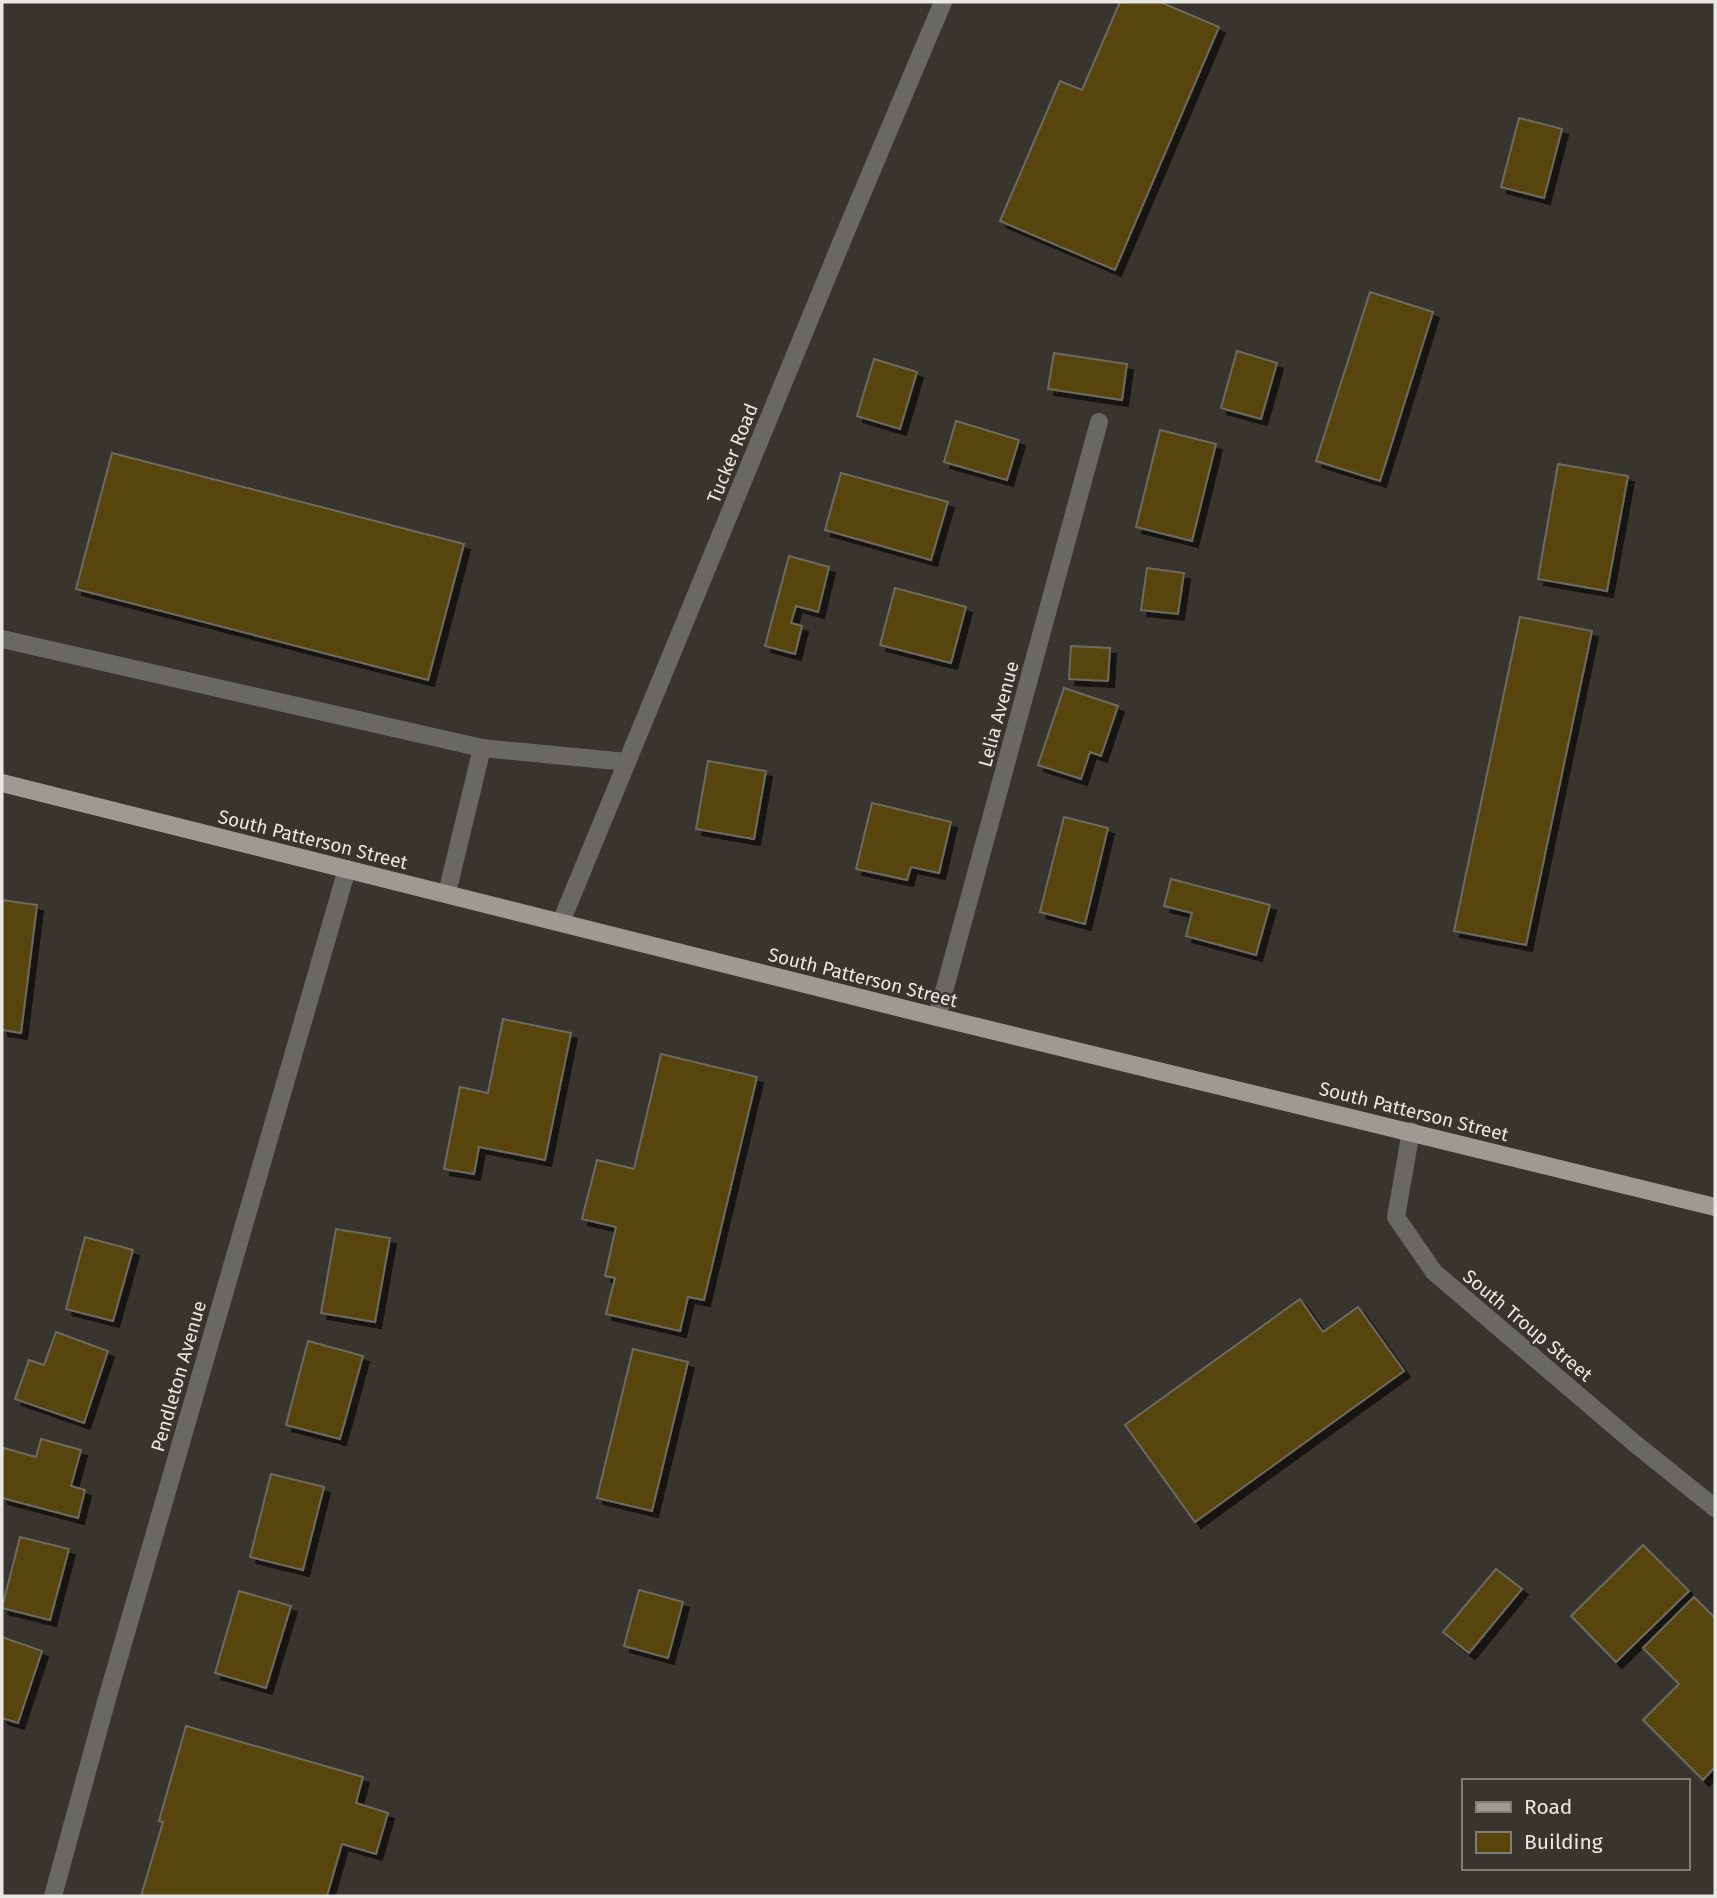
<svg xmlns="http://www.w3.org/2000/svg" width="1717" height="1898" font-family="'Fira Sans',sans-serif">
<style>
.building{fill:#594409;stroke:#6d6a62;stroke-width:2;filter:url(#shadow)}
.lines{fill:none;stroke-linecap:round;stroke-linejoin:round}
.service{stroke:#6a6865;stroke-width:18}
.minor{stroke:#6a6865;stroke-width:18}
.primary{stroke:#9e9a93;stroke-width:18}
.labels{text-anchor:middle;stroke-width:5;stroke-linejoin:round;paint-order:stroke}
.street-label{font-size:19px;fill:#eae8e4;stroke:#38352e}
</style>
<defs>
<filter id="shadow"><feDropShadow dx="6" dy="6" stdDeviation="0" flood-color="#0009"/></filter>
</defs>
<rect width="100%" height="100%" fill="#38352e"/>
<g class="building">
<polygon points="1120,2 1160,2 1219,27 1115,270 1000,221 1060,81 1082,90"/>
<polygon points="1519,118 1562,129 1544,198 1501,187"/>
<polygon points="1370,292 1433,312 1380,481 1316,461"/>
<polygon points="1237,351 1277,363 1261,419 1221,408"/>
<polygon points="1054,353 1127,364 1122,400 1048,389"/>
<polygon points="874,359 917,372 900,429 857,416"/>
<polygon points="956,421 1019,440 1007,480 944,462"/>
<polygon points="1160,430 1216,444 1192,541 1136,527"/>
<polygon points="112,453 464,544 428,680 76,589"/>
<polygon points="1558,464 1628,476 1607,591 1538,579"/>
<polygon points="841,473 948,502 931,560 825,530"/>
<polygon points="789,556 829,567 818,612 796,606 791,623 802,626 795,654 765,646"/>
<polygon points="1147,568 1184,573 1178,614 1141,610"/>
<polygon points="895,588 966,607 951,663 880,645"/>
<polygon points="1520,617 1592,631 1526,945 1454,931"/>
<polygon points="1071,646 1110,648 1108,681 1069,679"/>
<polygon points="1064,688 1118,706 1101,756 1090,752 1081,779 1038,765"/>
<polygon points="708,761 766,771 754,839 696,829"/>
<polygon points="872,803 951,822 939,873 911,867 907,880 856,869"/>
<polygon points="1064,817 1108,828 1085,924 1040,912"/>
<polygon points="1171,879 1270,905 1256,955 1186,936 1192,913 1164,906"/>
<polygon points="2,900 37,905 21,1033 2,1030"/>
<polygon points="503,1019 571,1033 545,1160 479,1147 474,1174 444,1169 460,1087 488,1093"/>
<polygon points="661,1054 757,1077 704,1300 688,1297 680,1331 606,1314 615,1278 605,1276 616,1227 582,1219 597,1160 634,1169"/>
<polygon points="336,1229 390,1238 375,1322 321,1313"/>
<polygon points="85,1237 133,1250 113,1321 66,1309"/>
<polygon points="1300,1299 1323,1332 1358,1307 1404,1371 1195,1522 1125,1425"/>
<polygon points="56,1332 108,1351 84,1423 15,1399 29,1360 44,1365"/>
<polygon points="308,1341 363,1356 340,1439 286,1425"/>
<polygon points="633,1349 688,1362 652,1511 597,1498"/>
<polygon points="41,1439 81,1450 71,1486 85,1490 78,1518 2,1498 2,1457 4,1448 36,1457"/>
<polygon points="271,1474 324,1487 303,1570 250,1557"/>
<polygon points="20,1537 69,1549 50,1620 2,1608"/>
<polygon points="1643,1545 1689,1591 1616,1662 1571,1616"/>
<polygon points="1496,1569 1522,1589 1469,1653 1443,1632"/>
<polygon points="639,1590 683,1602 668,1658 624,1646"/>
<polygon points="239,1591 291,1606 266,1688 215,1673"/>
<polygon points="1694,1597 1715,1618 1715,1767 1703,1780 1643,1720 1679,1684 1643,1648"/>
<polygon points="2,1637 42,1651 18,1723 2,1718"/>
<polygon points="186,1726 363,1777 356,1803 388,1813 376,1854 342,1844 327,1896 141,1896 163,1822 159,1821"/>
</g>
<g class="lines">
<g class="service">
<polyline points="2,639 482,748 447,893"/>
<polyline points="482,748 627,762"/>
</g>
<g class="minor">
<polyline points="561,922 844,236 943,2"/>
<polyline points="937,1017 1099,422"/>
<polyline points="1411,1131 1396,1217 1434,1272 1633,1442 1715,1508"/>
<polyline points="53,1896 108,1695 347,869"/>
</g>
<polyline class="primary" points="2,783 937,1017 1715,1207"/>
</g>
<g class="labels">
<g class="street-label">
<text transform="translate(732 453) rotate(-68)" y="7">Tucker Road</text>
<text transform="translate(998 714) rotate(-75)" y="7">Lelia Avenue</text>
<text transform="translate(313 839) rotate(14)" y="7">South Patterson Street</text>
<text transform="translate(863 977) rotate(14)" y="7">South Patterson Street</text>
<text transform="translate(1414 1111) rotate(14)" y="7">South Patterson Street</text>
<text transform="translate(1528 1325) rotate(40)" y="7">South Troup Street</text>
<text transform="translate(178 1376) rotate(-74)" y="7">Pendleton Avenue</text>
</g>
</g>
<rect width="1717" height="1898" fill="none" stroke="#eae8e4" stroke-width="7"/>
<rect x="1462" y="1779" width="228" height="91" fill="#38352e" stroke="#7f7d77" stroke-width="2"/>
<rect x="1476" y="1802" width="35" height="10" fill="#9e9a93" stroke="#7f7d77" stroke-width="2"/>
<text x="1524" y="1814" font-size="21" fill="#eae8e4">Road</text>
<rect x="1476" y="1832" width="35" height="21" fill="#594409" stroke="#7f7d77" stroke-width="2"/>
<text x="1524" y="1849" font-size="21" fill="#eae8e4">Building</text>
</svg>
